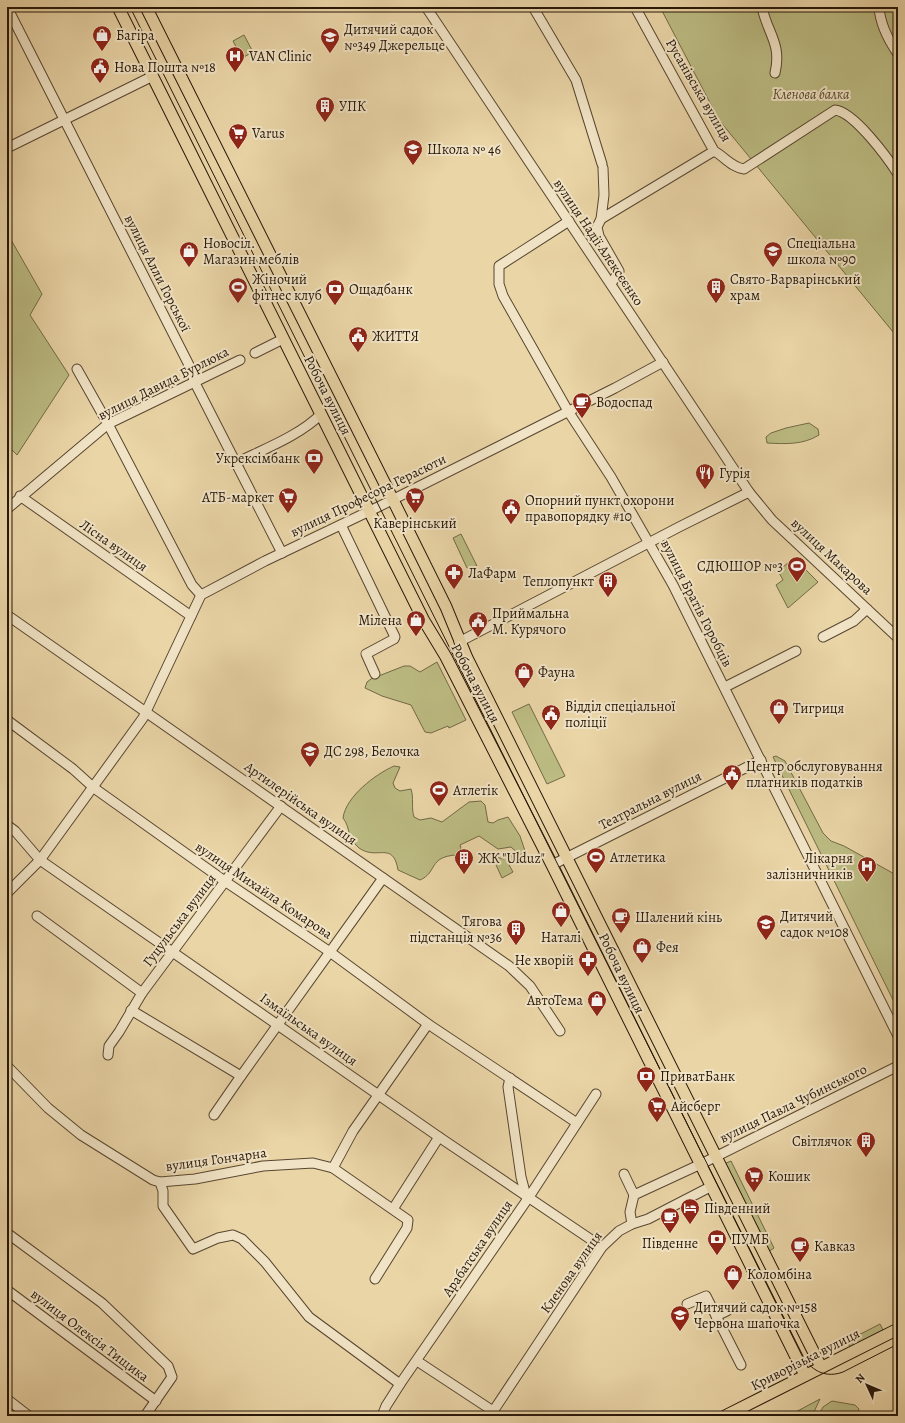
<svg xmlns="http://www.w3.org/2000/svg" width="905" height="1423" font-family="Alegreya,serif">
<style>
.green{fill:#bcbc83;stroke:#726a46}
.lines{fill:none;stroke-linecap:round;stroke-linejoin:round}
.minor-casing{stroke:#584630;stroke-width:11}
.major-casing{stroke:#271709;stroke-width:13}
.minor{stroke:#f1e4c6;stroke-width:9}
.major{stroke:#ead5a7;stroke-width:11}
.tram{stroke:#271709;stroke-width:1}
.labels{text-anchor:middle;stroke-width:4;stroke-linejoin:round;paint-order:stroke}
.poi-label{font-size:14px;fill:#271709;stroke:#f1e4c6;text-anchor:start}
.street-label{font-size:14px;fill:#271709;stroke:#f1e4c6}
.park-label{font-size:14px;font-style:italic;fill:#54492e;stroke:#f1e4c6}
</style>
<rect width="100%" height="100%" fill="#ead5a7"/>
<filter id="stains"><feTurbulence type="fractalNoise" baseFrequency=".005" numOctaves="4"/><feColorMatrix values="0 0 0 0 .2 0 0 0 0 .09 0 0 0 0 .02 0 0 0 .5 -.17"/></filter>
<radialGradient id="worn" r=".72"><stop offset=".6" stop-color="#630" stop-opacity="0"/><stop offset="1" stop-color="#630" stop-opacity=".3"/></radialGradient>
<g class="green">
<polygon points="660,7 898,7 898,338 719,120"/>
<polygon points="244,35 253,52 242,58 233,41"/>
<polygon points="10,238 42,294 30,315 69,375 17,455 7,445 7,240"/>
<path d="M809 423 818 429 819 435C803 445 785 444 767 443L766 437 771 433 786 428Z"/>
<polygon points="461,534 477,566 467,568 453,538"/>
<polygon points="794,558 818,582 788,608 776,585 783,580 778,571"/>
<polygon points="437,662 466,720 449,728 448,726 431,733 425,732 411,705 382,696 365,688 367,682 371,679 404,666 410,666 420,672"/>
<polygon points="529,704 565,776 547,784 512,712"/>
<polygon points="776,756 785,761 823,833 831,841 844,846 898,876 898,1010 773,757"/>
<path d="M394 766 400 767 393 783 395 788 400 791 411 789C414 798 411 808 414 817L420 820 431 818 442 822 469 802 481 801 485 805 488 822 493 823 498 820 508 817 520 836 525 851 520 855 511 847 498 849 479 836 460 845 461 848 456 855C428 857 438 872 420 880L398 870C393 840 377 861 359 848 346 837 351 828 343 818 346 796 376 774 394 766Z"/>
<polygon points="510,854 514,859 513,863 509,865 513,872 502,878 492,856 504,859 506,855"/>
<polygon points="731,1161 774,1248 768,1252 724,1164"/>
<polygon points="880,1324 883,1330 850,1347 847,1341"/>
<polygon points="820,1399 812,1416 793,1416 792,1414"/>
<polygon points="832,1401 855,1405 859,1409 857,1416 818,1416 823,1407"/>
</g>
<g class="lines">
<defs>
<g id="minor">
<polyline points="7,7 189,365 195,383 282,553"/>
<polyline points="426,7 749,492 772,520 898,638"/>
<polyline points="533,7 576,80 602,164"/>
<path d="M635 7 714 151C725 157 731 167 744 169L835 110C854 112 887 157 898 174"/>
<path d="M762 7C767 33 782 43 775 73"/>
<path d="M879 7C880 23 889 41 898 54"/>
<polyline points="7,148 153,76"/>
<polyline points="603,168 604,195 601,219 714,151"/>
<polyline points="601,219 597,227 599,236 619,271 611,284"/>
<polyline points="569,221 499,266 499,284 503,296 568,411 611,477 673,585 898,1036"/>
<polyline points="255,353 283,339"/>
<polyline points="77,369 108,424 192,585 201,595"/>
<path d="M236 463C262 450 301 435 321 414"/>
<polyline points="20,496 191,616"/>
<polyline points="7,509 108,424 240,360"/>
<polyline points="341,525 395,637 394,639 366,654 375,674"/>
<polyline points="7,615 509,966 530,986 560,1031"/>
<polyline points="823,637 854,621 867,609"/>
<polyline points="459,642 679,527 749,492"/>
<polyline points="725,687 796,651"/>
<polyline points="7,720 73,769 94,788 226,882 330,952 428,1024 577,1123"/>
<polyline points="7,825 15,831 40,860 439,1137 602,1247"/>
<polyline points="552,865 761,760"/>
<polyline points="7,893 40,860 143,718 201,595 265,561 378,507 615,388 663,362"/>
<polyline points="37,916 142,993"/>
<polyline points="131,1010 241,1076"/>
<polyline points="108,1055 109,1046 119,1032 142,993 281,806"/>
<polyline points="7,1066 48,1108 81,1135 153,1180 160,1182 195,1179 263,1166 313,1163 333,1168 408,1220 407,1228 375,1279"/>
<polyline points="510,1078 508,1087 521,1177 526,1196"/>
<polyline points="214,1115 241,1076 383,878"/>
<polyline points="333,1168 353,1131 428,1024"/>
<polyline points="624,1174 634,1195"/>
<polyline points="160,1182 163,1191 163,1206 193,1249 218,1238 233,1235 242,1239 265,1262 309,1317 400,1384"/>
<polyline points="393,1209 439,1137"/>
<polyline points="632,1224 630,1212 634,1195 701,1164 898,1066"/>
<polyline points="7,1233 102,1303 168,1366 172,1377 145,1416"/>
<polyline points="7,1290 156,1401"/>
<polyline points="687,1304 706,1296 741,1365"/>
<polyline points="716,1316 727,1311"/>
<polyline points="417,1361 493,1411"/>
<polyline points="7,1399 29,1416"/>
<polyline points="382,1416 386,1406 400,1384 529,1197 596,1094"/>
<polyline points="490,1416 602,1247 619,1231 632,1224 648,1219 712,1186"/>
</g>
<g id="major">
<polyline points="118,7 423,619 446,657 552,865 805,1375"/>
<polyline points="146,7 393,500 446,607 467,658 821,1367"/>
<polyline points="725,1416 898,1329"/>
</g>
</defs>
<use href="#minor" class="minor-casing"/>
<use href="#major" class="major-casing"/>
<use href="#minor" class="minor"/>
<use href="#major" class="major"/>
<path class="tram" d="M130 7 804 1358C813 1372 827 1378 843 1372L898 1344"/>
</g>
<defs>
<symbol id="shop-pin" viewBox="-11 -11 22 30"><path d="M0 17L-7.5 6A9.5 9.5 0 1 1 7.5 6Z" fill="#8f2418" stroke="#f1e4c6"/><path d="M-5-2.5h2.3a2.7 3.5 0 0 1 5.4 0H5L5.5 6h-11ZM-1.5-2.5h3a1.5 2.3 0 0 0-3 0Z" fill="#fff"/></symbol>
<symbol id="school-pin" viewBox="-11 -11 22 30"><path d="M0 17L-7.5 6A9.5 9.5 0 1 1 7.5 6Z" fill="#8f2418" stroke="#f1e4c6"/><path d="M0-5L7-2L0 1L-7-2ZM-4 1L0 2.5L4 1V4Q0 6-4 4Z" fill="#fff"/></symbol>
<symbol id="hospital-pin" viewBox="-11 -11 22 30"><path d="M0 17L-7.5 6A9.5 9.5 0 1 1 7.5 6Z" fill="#8f2418" stroke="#f1e4c6"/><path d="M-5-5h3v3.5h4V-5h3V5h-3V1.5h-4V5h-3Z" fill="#fff"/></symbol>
<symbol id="civic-pin" viewBox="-11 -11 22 30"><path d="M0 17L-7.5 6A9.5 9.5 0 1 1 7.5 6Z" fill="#8f2418" stroke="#f1e4c6"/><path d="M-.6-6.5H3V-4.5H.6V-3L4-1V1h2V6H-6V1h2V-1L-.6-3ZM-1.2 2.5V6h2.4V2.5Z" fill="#fff"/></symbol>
<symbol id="building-pin" viewBox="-11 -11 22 30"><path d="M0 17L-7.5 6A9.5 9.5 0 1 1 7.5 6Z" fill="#8f2418" stroke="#f1e4c6"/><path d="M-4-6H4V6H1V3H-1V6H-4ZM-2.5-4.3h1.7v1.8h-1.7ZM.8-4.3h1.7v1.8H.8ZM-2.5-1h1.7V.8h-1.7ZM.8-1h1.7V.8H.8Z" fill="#fff"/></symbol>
<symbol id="supermarket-pin" viewBox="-11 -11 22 30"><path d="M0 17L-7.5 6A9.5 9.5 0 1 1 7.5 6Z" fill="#8f2418" stroke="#f1e4c6"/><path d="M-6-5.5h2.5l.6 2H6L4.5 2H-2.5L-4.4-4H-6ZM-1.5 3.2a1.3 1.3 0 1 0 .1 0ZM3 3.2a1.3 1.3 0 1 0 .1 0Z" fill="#fff"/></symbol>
<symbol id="stadium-pin" viewBox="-11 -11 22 30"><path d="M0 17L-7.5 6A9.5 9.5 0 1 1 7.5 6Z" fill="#8f2418" stroke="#f1e4c6"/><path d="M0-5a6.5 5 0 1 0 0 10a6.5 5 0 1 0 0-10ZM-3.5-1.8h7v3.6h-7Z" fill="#fff"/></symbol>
<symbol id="bank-pin" viewBox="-11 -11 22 30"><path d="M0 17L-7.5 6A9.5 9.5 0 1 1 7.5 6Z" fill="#8f2418" stroke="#f1e4c6"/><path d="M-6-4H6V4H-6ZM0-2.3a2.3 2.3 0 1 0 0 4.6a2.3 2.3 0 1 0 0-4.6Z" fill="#fff"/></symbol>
<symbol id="cafe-pin" viewBox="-11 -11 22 30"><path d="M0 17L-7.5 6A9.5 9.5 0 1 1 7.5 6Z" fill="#8f2418" stroke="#f1e4c6"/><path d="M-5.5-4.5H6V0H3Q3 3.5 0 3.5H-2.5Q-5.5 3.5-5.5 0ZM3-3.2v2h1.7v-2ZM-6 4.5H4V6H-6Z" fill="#fff"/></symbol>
<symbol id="restaurant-pin" viewBox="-11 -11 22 30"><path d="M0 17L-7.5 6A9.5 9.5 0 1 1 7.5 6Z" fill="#8f2418" stroke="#f1e4c6"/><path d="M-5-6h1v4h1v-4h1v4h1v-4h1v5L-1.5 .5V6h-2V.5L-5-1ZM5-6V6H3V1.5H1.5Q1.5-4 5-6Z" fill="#fff"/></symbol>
<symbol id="pharmacy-pin" viewBox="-11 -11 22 30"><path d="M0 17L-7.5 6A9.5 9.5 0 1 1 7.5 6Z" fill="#8f2418" stroke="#f1e4c6"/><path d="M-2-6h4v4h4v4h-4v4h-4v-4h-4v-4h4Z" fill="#fff"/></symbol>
<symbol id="hotel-pin" viewBox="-11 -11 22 30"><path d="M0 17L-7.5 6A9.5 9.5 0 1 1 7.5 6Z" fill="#8f2418" stroke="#f1e4c6"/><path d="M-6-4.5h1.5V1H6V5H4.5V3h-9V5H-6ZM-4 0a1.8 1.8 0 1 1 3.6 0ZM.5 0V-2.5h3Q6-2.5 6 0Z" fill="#fff"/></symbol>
</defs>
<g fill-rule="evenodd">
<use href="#shop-pin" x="91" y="24" width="22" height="30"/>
<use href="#school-pin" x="319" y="26" width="22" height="30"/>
<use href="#hospital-pin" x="224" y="45" width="22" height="30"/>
<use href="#civic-pin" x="89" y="56" width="22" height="30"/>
<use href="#building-pin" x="314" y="95" width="22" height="30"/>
<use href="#supermarket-pin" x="227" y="122" width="22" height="30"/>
<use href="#school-pin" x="402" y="138" width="22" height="30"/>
<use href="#shop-pin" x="178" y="240" width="22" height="30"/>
<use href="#school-pin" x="762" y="240" width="22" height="30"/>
<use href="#stadium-pin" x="227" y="276" width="22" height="30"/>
<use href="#building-pin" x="705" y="276" width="22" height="30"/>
<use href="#bank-pin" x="324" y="278" width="22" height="30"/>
<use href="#civic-pin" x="347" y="325" width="22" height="30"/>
<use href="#cafe-pin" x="571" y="391" width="22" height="30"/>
<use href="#bank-pin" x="303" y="447" width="22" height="30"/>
<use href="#restaurant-pin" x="694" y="462" width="22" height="30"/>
<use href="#supermarket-pin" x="277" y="486" width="22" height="30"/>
<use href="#supermarket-pin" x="404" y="486" width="22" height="30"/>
<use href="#civic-pin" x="500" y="497" width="22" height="30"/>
<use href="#stadium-pin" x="786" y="555" width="22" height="30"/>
<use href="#pharmacy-pin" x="443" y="562" width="22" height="30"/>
<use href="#building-pin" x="597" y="570" width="22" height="30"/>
<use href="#shop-pin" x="405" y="609" width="22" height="30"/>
<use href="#civic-pin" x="467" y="610" width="22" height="30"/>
<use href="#shop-pin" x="513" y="661" width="22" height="30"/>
<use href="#shop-pin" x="768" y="697" width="22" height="30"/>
<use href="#civic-pin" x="540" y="703" width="22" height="30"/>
<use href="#school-pin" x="299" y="740" width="22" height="30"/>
<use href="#civic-pin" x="721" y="763" width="22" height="30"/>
<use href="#stadium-pin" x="428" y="779" width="22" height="30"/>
<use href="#stadium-pin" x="585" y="846" width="22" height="30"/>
<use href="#building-pin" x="453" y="847" width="22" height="30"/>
<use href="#hospital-pin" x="856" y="855" width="22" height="30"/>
<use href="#shop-pin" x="550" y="900" width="22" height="30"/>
<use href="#cafe-pin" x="610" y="906" width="22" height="30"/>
<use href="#school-pin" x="755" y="913" width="22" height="30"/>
<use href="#building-pin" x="505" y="918" width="22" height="30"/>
<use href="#shop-pin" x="631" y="936" width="22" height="30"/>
<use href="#pharmacy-pin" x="577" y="949" width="22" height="30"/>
<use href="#shop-pin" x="586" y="989" width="22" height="30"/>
<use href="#bank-pin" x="635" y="1065" width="22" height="30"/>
<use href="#supermarket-pin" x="646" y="1095" width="22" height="30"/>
<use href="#building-pin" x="855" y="1130" width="22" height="30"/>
<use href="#supermarket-pin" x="743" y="1165" width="22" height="30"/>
<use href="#hotel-pin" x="679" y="1197" width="22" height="30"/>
<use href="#cafe-pin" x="659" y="1206" width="22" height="30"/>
<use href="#bank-pin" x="706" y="1228" width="22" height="30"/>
<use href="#cafe-pin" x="789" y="1235" width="22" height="30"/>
<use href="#shop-pin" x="722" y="1263" width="22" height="30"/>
<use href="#school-pin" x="669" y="1304" width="22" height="30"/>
</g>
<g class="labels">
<g class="poi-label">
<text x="344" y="34">Дитячий садок<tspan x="344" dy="16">№349 Джерельце</tspan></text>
<text x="116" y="40">Багіра</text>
<text x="249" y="61">VAN Clinic</text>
<text x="114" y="72">Нова Пошта №18</text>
<text x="339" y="111">УПК</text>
<text x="252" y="138">Varus</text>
<text x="427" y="154">Школа № 46</text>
<text x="203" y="248">Новосіл.<tspan x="203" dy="16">Магазин меблів</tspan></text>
<text x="787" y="248">Спеціальна<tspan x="787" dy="16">школа №90</tspan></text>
<text x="252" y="284">Жіночий<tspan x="252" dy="16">фітнес клуб</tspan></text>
<text x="730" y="284">Свято-Варварінський<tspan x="730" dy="16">храм</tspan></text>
<text x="349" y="294">Ощадбанк</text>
<text x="372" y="341">ЖИТТЯ</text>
<text x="596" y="407">Водоспад</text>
<text x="300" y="463" text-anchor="end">Укрексімбанк</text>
<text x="719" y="478">Гурія</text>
<text x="274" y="502" text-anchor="end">АТБ-маркет</text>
<text x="525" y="505">Опорний пункт охорони<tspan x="525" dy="16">правопорядку #10</tspan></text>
<text x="415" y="528" text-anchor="middle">Каверінський</text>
<text x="783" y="571" text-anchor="end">СДЮШОР №3</text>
<text x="468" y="578">ЛаФарм</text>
<text x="594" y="586" text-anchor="end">Теплопункт</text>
<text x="492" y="618">Приймальна<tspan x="492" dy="16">М. Курячого</tspan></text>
<text x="402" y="625" text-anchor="end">Мілена</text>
<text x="538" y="677">Фауна</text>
<text x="565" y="711">Відділ спеціальної<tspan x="565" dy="16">поліції</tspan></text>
<text x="793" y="713">Тигриця</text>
<text x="324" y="756">ДС 298, Белочка</text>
<text x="746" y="771">Центр обслуговування<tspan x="746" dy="16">платників податків</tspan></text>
<text x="453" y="795">Атлетік</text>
<text x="610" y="862">Атлетика</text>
<text x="478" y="863">ЖК "Ulduz"</text>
<text x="853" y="863" text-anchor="end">Лікарня<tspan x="853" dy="16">залізничників</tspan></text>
<text x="780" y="921">Дитячий<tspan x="780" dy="16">садок №108</tspan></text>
<text x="635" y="922">Шалений кінь</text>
<text x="502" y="926" text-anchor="end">Тягова<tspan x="502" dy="16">пiдстанцiя №36</tspan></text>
<text x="561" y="942" text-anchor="middle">Наталі</text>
<text x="656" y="952">Фея</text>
<text x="574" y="965" text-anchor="end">Не хворій</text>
<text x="583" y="1005" text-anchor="end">АвтоТема</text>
<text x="660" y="1081">ПриватБанк</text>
<text x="671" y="1111">Айсберг</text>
<text x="852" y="1146" text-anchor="end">Світлячок</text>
<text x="768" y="1181">Кошик</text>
<text x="704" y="1213">Південний</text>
<text x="731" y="1244">ПУМБ</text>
<text x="670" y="1248" text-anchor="middle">Південне</text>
<text x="814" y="1251">Кавказ</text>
<text x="747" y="1279">Коломбіна</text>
<text x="694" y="1312">Дитячий садок №158<tspan x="694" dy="16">Червона шапочка</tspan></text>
</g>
<g class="street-label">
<text transform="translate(699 90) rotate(60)" y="5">Русанівська вулиця</text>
<text transform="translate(599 242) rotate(56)" y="5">вулиця Надії Алексєєнко</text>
<text transform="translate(158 273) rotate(63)" y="5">вулиця Алли Горської</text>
<text transform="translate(163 383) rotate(-27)" y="5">вулиця Давида Бурлюка</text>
<text transform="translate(328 395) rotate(63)" y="5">Робоча вулиця</text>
<text transform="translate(368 495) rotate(-26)" y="5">вулиця Професора Герасюти</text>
<text transform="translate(114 545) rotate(35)" y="5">Лісна вулиця</text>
<text transform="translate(832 556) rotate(43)" y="5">вулиця Макарова</text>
<text transform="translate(697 603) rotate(63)" y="5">вулиця Братів Горобців</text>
<text transform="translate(476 683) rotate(62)" y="5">Робоча вулиця</text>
<text transform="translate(650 800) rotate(-27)" y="5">Театральна вулиця</text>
<text transform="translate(301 803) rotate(35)" y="5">Артилерійська вулиця</text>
<text transform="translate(264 890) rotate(34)" y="5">вулиця Михайла Комарова</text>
<text transform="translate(179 920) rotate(-53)" y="5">Гуцульська вулиця</text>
<text transform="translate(622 973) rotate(64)" y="5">Робоча вулиця</text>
<text transform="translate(309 1029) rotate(35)" y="5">Ізмаїльська вулиця</text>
<text transform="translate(793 1103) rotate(-26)" y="5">вулиця Павла Чубинського</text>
<text transform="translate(216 1159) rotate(-8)" y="5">вулиця Гончарна</text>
<text transform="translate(477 1248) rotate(-56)" y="5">Арабатська вулиця</text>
<text transform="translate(571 1272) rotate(-55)" y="5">Кленова вулиця</text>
<text transform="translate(90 1335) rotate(37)" y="5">вулиця Олексія Тищика</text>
<text transform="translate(805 1359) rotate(-27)" y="5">Криворізька вулиця</text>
</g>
<g class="park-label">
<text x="811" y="99">Кленова балка</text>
</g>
</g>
<rect width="905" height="1423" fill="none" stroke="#ead5a7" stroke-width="24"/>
<rect x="8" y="8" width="889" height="1407" fill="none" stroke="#271709" stroke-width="2"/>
<rect x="12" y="12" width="881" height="1399" fill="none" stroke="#271709"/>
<g transform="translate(867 1385) rotate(314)" stroke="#f1e4c6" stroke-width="3" paint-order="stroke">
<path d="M0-3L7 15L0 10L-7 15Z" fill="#271709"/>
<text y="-6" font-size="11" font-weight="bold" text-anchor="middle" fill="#271709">N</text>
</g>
<rect width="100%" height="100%" filter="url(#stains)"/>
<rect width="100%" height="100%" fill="url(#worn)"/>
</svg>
